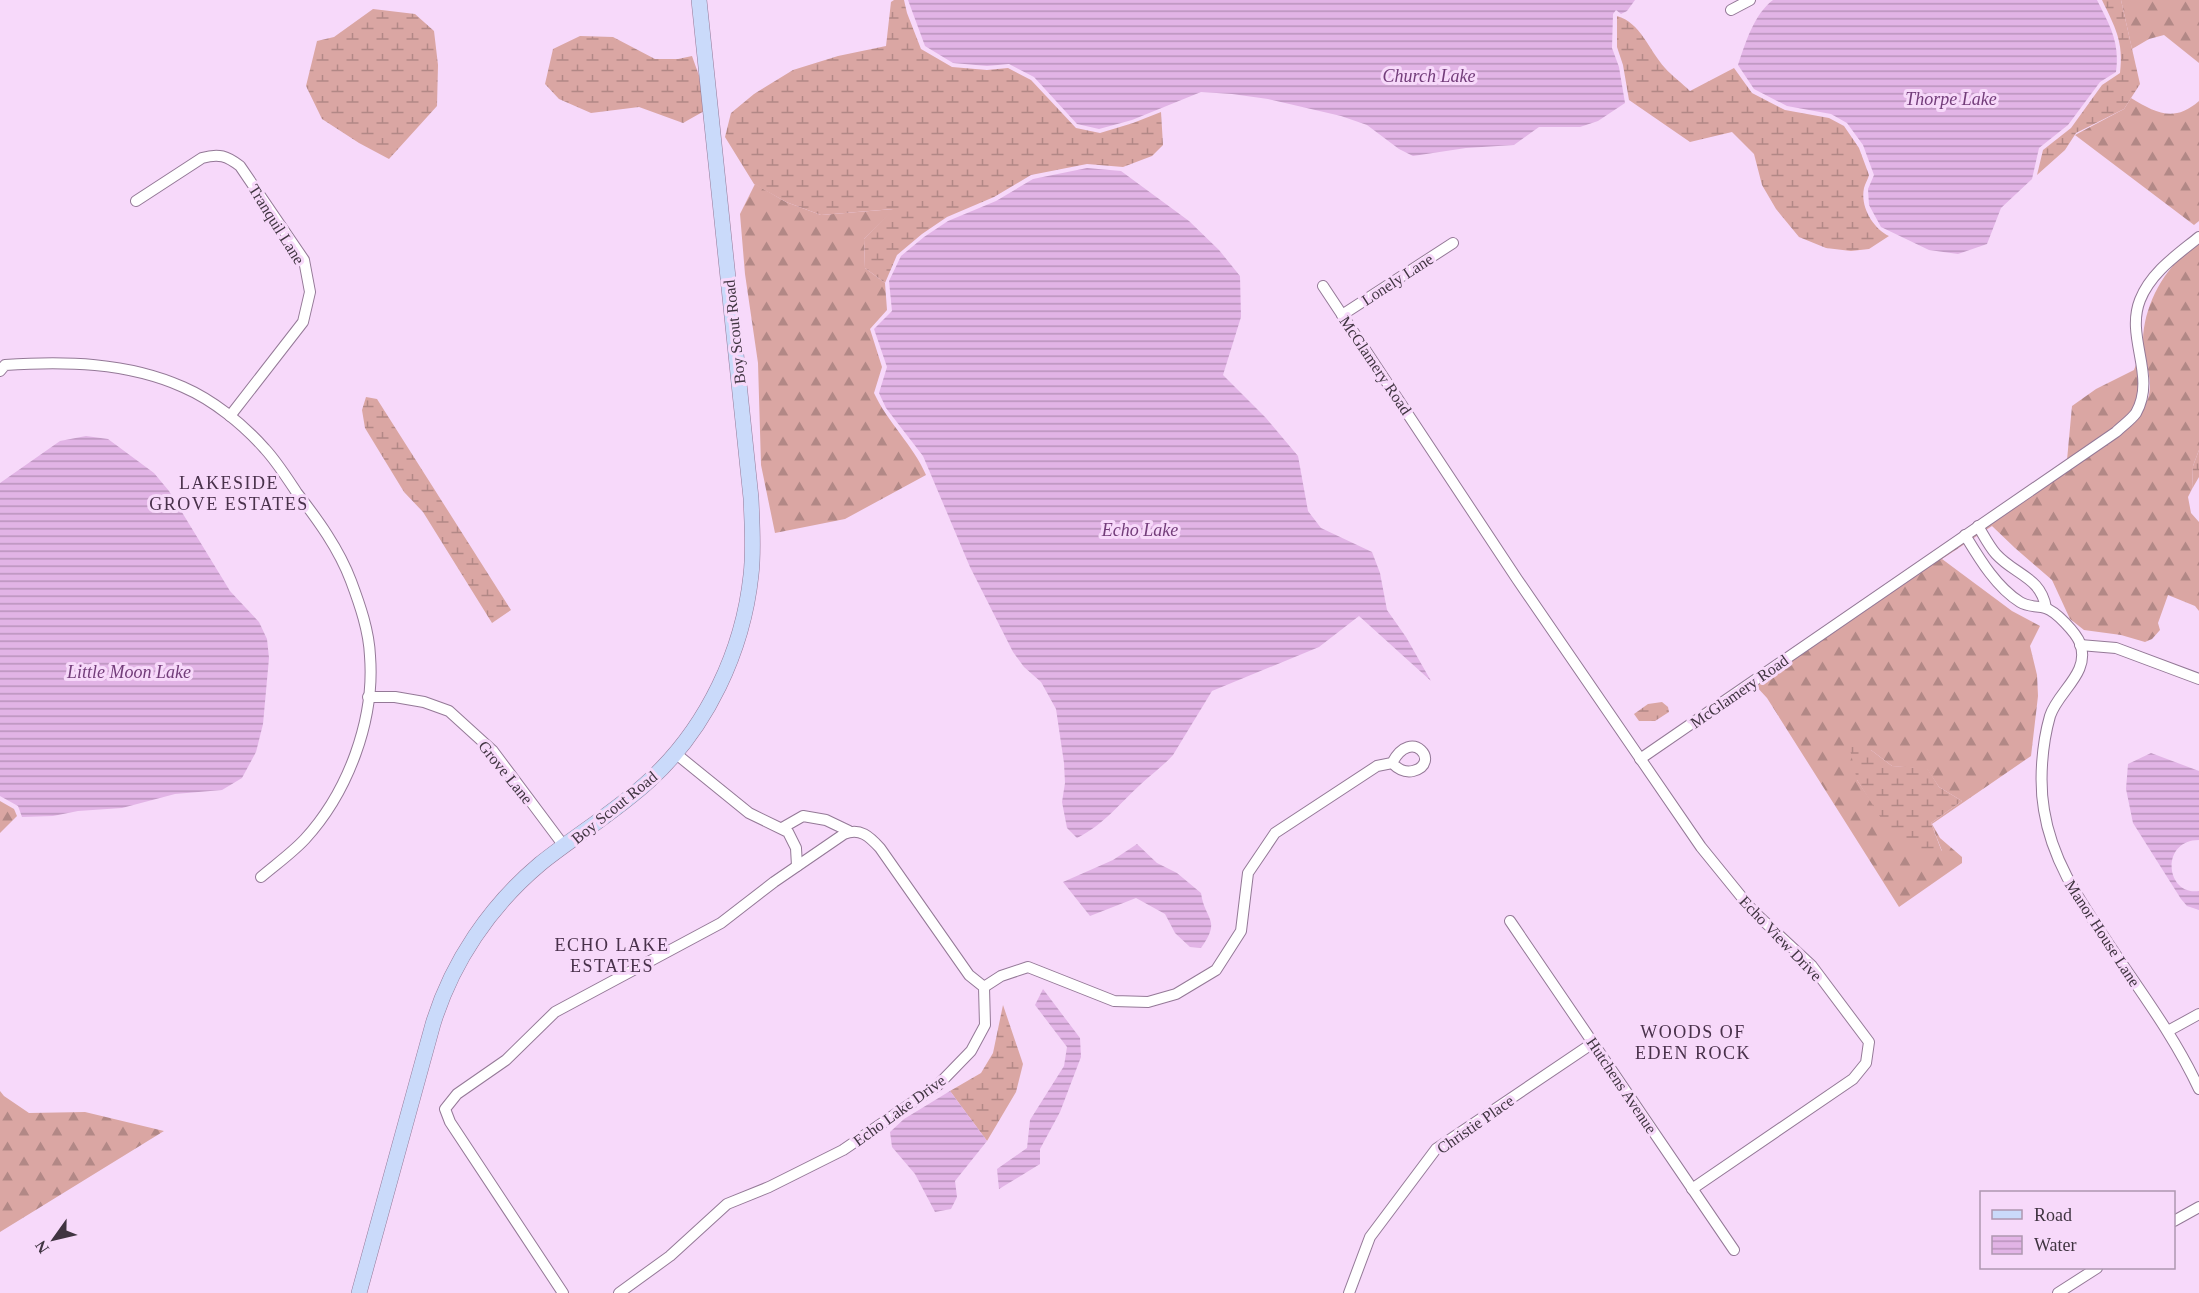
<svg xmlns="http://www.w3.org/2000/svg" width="2199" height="1293" font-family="'Times New Roman',serif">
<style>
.forest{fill:url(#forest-firs);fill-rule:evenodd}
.wetland{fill:url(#wetland-marsh)}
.water{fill:url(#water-rules)}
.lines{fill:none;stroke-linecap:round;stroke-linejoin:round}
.street-casing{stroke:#947997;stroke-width:12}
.secondary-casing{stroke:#947997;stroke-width:16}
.street{stroke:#fff;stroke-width:10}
.secondary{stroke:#cadafa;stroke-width:15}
.labels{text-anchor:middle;stroke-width:6;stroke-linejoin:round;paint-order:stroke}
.street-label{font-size:16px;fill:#403441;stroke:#f7d9fa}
.water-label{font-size:18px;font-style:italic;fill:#733d7a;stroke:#f7d9fa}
.neighbourhood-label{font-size:18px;letter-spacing:1.5px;fill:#49314b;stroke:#f7d9fa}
</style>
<defs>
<pattern id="forest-firs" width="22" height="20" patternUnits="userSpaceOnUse" patternTransform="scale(1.5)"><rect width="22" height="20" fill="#daa6a3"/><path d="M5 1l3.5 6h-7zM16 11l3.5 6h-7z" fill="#b28886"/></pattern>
<pattern id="wetland-marsh" width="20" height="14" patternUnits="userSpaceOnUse" patternTransform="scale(1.5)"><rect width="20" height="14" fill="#daa6a3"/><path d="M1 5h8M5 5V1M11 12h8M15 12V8" fill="none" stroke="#b28886"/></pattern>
<pattern id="water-rules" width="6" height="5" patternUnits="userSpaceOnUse" patternTransform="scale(1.5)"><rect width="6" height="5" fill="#e2b4e6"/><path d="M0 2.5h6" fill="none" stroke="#b993bc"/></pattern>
</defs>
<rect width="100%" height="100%" fill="#f7d9fa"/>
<g class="forest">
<polygon points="2121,0 2199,0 2199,63 2164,35 2149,39 2132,49"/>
<path d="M2131 98C2156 113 2174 123 2199 101V221L2194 225 2075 135 2124 109Z"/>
<path d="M755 184 786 202 821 215 894 209 864 239 865 268 885 283 887 310 870 329 882 367 874 393C888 423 913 445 926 475L845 519 775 533 761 465 758 363 745 274 740 214Z"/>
<path d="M2199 244V450L2193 466 2192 489 2188 497 2191 513 2199 522V611L2195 606 2168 595 2158 623 2160 630 2152 639 2145 642 2121 635 2084 630 2070 619 2052 580 2015 548 1992 526 1942 559 2012 611 2040 626 2030 646 2037 675 2038 696 2031 756 1932 824 1940 838 1962 857V863L1899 907 1767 698 1755 685 2139 416C2142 410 2147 402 2149 395 2153 376 2143 358 2143 340 2144 303 2167 262 2199 244ZM1871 750 1892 766 1927 769 1939 787 1962 801 1931 823 1942 851 1871 801 1857 780Z"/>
<path d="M2137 362C2138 373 2141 384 2139 395 2131 425 2091 443 2067 460L2072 406 2096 389 2134 370Z"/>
<polygon points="0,801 14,809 17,816 0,833"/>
<polygon points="0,1091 4,1096 29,1113 85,1112 164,1131 0,1232"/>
</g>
<g class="wetland">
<polygon points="894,0 904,0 907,13 921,49 952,67 987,70 1008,68 1031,80 1076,128 1100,133 1133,123 1161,112 1163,145 1152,156 1123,167 1087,164 1031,175 994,197 947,217 922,234 897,255 885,283 865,268 864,239 893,209 821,215 786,202 754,184 725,137 731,113 754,94 793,70 838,56 886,46 891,2"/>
<path d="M2102 0H2121L2140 84 2124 109 2076 133 2065 150 2037 175 2043 150 2071 128 2102 85 2120 73C2124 42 2115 27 2102 0Z"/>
<polygon points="373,9 415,14 434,31 438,65 437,106 389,159 359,143 322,119 306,86 317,41 334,37"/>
<path d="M1617 16C1640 22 1649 50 1665 68 1672 76 1682 83 1690 91L1734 68 1752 93 1785 110 1829 118 1844 126 1859 148 1869 175C1868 179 1865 184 1864 188 1860 207 1873 228 1889 236L1869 249 1851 251 1826 248 1799 237 1776 209 1762 185 1754 154 1732 132 1690 142 1629 100 1623 65 1617 47Z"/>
<polygon points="580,36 613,37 655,59 678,59 692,56 703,87 706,110 683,123 639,107 591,113 559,99 545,84 553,49"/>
<polygon points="366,397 377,399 511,610 492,623 423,512 404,492 365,428 362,410"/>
<polygon points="2199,450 2199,477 2192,489 2193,466"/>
<polygon points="1662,702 1668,707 1669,712 1655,721 1639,721 1634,714 1648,704"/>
<polygon points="1849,745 1871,750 1892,766 1927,768 1939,787 1962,801 1931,823 1942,852 1909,851 1889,831 1857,780"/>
<polygon points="1003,1005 1023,1064 1016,1092 987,1141 950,1091 981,1073 993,1053"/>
</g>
<g class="water">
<polygon points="908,0 1635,0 1627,11 1621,14 1616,10 1613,14 1612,48 1619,67 1625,103 1598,121 1580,127 1539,127 1514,145 1466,148 1413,156 1399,149 1367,125 1341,116 1268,99 1232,94 1201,92 1132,120 1099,129 1077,124 1034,77 1009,64 987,66 953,63 925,46"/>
<path d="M1773 0H2097C2110 26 2120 42 2116 72L2100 82 2068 125 2039 148 2032 179 2001 208 1987 244 1958 254 1929 250 1881 227 1869 205 1868 189 1874 175 1863 145 1847 123 1831 114 1787 106 1754 89 1738 65C1745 44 1754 14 1773 0Z"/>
<path d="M1087 168 1121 171 1189 221 1219 250 1240 276 1241 317 1223 375 1266 418 1298 456 1308 511 1321 528 1372 552 1380 573 1387 610 1406 637 1431 681 1359 616 1319 647 1212 691 1173 755C1163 766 1152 774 1141 784 1118 805 1106 823 1077 838L1067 828 1062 802 1065 783 1064 763 1056 709 1041 682 1024 667 1013 652 970 567 923 456 886 408 879 393 887 367 874 329 892 311 889 281 901 256 924 237 948 221 996 201 1033 179Z"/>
<polygon points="86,436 108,439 154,473 169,491 230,591 259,622 267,639 269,658 263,724 256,752 242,778 222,790 175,794 122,808 78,811 53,816 22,817 18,806 0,796 0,483 60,441"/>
<path d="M2151 753 2199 771V840C2160 840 2165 896 2199 891V910L2187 906 2181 899 2133 823 2126 789 2128 764Z"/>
<path d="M1137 844 1157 863 1177 873 1201 893C1205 921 1222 919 1201 948L1190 947 1175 933 1165 914 1136 898 1090 916 1063 882 1113 860Z"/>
<polygon points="1043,989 1080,1038 1081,1057 1060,1112 1040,1149 1040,1164 999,1189 997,1169 1027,1148 1030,1120 1064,1066 1067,1047 1035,1005"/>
<polygon points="950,1091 987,1141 955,1181 957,1197 951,1209 935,1212 915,1174 892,1147 890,1132 904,1119"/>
</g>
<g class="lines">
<defs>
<g id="street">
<polyline points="1731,10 1750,0"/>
<path d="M136 201 202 158C219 153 227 156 240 166L304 260 310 292 303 322 230 416"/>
<polyline points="1323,286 1517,579 1701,847 1753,911 1812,966 1869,1042 1866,1063 1853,1079 1692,1189"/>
<polyline points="1342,315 1453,243"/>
<path d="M0 371 5 365C64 361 127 362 183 387 213 400 243 424 265 449 277 462 287 478 297 493 318 520 339 549 351 581 360 605 369 631 370 656 375 720 348 792 305 839 292 853 275 865 261 877"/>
<path d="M1978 526C1984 536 1989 546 1996 554 2015 575 2041 577 2046 608"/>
<path d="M1965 535C1979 558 1996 587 2020 602 2028 607 2037 606 2045 608 2056 611 2076 633 2080 643 2091 673 2058 691 2050 716 2042 744 2039 781 2044 810 2052 861 2080 901 2108 943 2140 991 2175 1037 2199 1089"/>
<polyline points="2080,645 2116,648 2199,679"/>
<polyline points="368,697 395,697 424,702 449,711 493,751 564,846"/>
<polyline points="675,753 749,813 788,832 796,848 797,866"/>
<path d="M1640 759 2116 432C2122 426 2131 420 2136 413 2157 376 2125 338 2140 300 2151 272 2177 255 2199 237"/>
<polyline points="782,828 803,816 826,820 849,831"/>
<polyline points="1510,921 1734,1250"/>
<path d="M984 987 1001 976 1028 967 1114 1001 1148 1002 1176 994 1216 970 1241 931 1248 873 1275 833 1377 766 1392 763C1398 769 1404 773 1413 771 1442 764 1412 725 1392 763"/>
<polyline points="2168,1031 2199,1014"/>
<polyline points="2174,1221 2199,1207"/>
<path d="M563 1293 450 1122 445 1109 457 1094 506 1060 555 1012 721 923 774 882 844 834C860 827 870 837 880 848L969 975 984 987 985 1025 971 1051 938 1085 843 1150 769 1187 727 1204 670 1256 619 1293"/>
<polyline points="1349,1293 1370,1237 1436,1149 1593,1043"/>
<polyline points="2058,1293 2097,1268"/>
</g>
<path id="secondary" d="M359 1293 433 1024C452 962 490 906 540 864 576 835 617 811 651 779 707 727 743 651 751 575 754 550 752 524 751 498L699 0"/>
</defs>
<use href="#street" class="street-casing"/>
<use href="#secondary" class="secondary-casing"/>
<use href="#street" class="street"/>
<use href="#secondary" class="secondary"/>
</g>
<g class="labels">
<g class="street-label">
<text transform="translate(277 224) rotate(58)" y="6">Tranquil Lane</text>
<text transform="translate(1397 279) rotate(-33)" y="6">Lonely Lane</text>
<text transform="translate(734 332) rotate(-96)" y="6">Boy Scout Road</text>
<text transform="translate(1376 365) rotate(56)" y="6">McGlamery Road</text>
<text transform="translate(1739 691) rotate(-35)" y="6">McGlamery Road</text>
<text transform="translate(506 772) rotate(51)" y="6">Grove Lane</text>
<text transform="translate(614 807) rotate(-39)" y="6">Boy Scout Road</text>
<text transform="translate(2103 933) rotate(57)" y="6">Manor House Lane</text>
<text transform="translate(1781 938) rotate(46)" y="6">Echo View Drive</text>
<text transform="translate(1622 1085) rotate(56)" y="6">Hutchens Avenue</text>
<text transform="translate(899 1110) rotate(-36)" y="6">Echo Lake Drive</text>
<text transform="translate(1475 1124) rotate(-35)" y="6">Christie Place</text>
</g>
<g class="water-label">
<text x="1429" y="82">Church Lake</text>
<text x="1951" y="105">Thorpe Lake</text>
<text x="1140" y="536">Echo Lake</text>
<text x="129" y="678">Little Moon Lake</text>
</g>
<g class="neighbourhood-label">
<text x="229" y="489">LAKESIDE<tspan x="229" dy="21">GROVE ESTATES</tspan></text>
<text x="612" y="951">ECHO LAKE<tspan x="612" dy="21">ESTATES</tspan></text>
<text x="1693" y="1038">WOODS OF<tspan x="1693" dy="21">EDEN ROCK</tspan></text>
</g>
</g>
<rect x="1980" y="1191" width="195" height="78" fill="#f7d9fa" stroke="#ae97b0" stroke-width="1.5"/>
<rect x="1992" y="1210" width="30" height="9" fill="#cadafa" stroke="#ae97b0" stroke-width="1.5"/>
<text x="2034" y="1221" font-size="18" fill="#403441">Road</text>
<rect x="1992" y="1236" width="30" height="18" fill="url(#water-rules)" stroke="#ae97b0" stroke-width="1.5"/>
<text x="2034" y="1251" font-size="18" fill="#403441">Water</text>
<g transform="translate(54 1239) rotate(236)" stroke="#f7d9fa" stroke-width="4.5" paint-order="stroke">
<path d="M0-4.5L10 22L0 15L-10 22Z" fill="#403441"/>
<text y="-9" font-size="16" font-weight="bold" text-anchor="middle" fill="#403441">N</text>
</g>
</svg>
